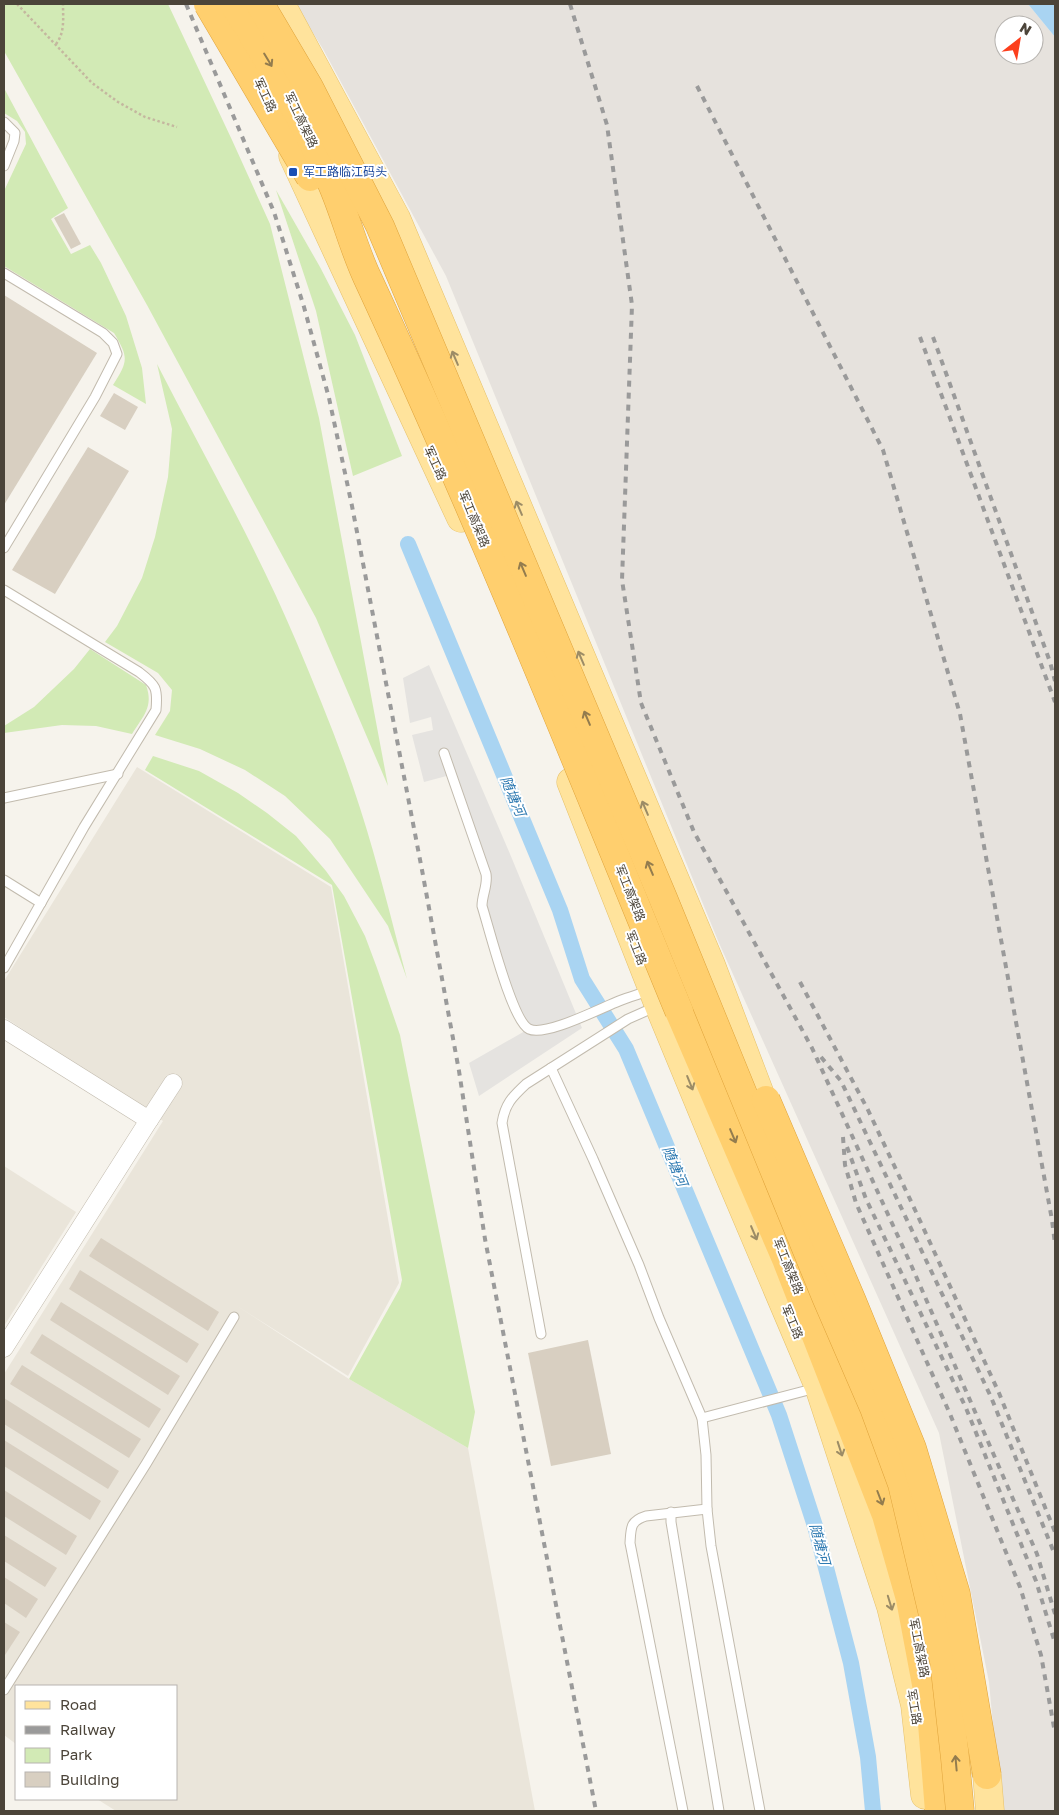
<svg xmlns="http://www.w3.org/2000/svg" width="1059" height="1815" font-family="'Golos Text','Noto Sans SC',sans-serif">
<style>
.residential{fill:#eae5da}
.industrial{fill:#e6e2dd;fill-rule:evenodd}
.green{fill:#d2eab5}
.parking{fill:#e5e3e0}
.water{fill:#a9d4f2}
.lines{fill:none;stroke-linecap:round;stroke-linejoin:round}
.canal{stroke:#a9d4f2;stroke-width:16}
.building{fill:#d8cfc1}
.lane-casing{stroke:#c2bbae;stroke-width:11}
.street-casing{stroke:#c2bbae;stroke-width:19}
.primary-casing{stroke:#e6c16a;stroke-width:29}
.highway-casing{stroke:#e0a43c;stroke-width:29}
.path{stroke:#c4b79f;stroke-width:2.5;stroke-dasharray:2.5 2.5;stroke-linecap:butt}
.lane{stroke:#fff;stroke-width:9}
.street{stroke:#fff;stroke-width:18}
.primary{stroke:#ffe39c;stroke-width:28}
.highway{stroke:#ffcf6e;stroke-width:28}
.rail{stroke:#9a9a9a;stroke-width:4;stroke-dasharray:6 6;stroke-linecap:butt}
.highway-bridge-casing{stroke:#e0a43c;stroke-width:29;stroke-linecap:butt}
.highway-bridge{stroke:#ffcf6e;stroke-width:28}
.oneway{stroke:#937c4e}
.oneway2{stroke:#9c8c66}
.transit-dot{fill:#1a4fb4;stroke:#fff;stroke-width:2}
.labels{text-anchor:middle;stroke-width:4;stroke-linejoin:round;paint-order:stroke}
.street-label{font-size:12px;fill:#4b4439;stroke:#fff}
.transit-label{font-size:12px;fill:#164399;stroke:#fff;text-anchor:start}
.water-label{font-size:14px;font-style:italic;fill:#2e7ab2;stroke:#fff}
</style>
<rect width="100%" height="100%" fill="#f6f3ec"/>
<g class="residential">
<polygon points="137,767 331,887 399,1283 348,1376 234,1304 349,1379 468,1448 535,1811 116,1811 97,1799 176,1799 176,1686 16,1686 16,1744 4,1735 4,1374 163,1121 4,1017 4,981"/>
<polygon points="4,1166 76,1212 4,1326"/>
</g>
<path class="industrial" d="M295 4H1028L1055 37V1811H1001L989 1682 939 1433 719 943 446 276 323 49ZM1004 25H1034V55H1004Z"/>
<g class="green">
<polygon points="4,4 168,4 232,140 270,224 319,418 388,786 316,618 147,305 4,51"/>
<path d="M4 88 68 208 51 219 71 254 90 245 101 263 126 316 142 368 146 404 113 385C128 361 129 358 114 333L4 266V191L26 144 25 132 17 121 4 113Z"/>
<polygon points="276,190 320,267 355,335 402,456 353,476 316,311"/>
<path d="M157 364C204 456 256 546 296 641 319 696 342 751 360 808 378 864 392 922 407 979L388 926 330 839 285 796 245 770 200 749 155 735 170 711 172 690 158 673 105 642 117 626 142 578 155 537 168 477 172 429Z"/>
<path d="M90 649 146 685C154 707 143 716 132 734L96 726 62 725 4 733V726L34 707 74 669Z"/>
<polygon points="153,756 199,771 238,793 267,813 296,836 326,871 344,896 365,936 377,968 400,1035 475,1412 468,1448 349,1379 400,1288 402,1280 332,885 145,770"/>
</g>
<polygon class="parking" points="429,665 510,854 582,1028 479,1096 469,1063 525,1031 484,902 487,889 454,774 424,782 412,735 433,730 431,717 410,723 403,678"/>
<polygon class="water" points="1028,4 1055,4 1055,37"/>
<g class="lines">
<polyline class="canal" points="408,544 560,910 582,979 626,1049 779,1415 815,1526 851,1663 868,1757 873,1811"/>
</g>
<g class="building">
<polygon points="64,213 81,244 71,249 54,218"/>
<polygon points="4,295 97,353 4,505"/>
<polygon points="114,393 138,407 125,430 100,416"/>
<polygon points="88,447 129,471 55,594 12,570"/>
<polygon points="101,1238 219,1312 208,1331 89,1256"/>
<polygon points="80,1270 199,1344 187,1363 69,1289"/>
<polygon points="61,1302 180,1376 168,1395 50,1320"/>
<polygon points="42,1334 161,1409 149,1428 30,1353"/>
<polygon points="588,1340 611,1454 551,1466 528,1353"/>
<polygon points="22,1365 141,1439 129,1458 10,1384"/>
<polygon points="4,1398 119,1471 108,1489 4,1424"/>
<polygon points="4,1440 101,1501 90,1520 4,1466"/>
<polygon points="4,1490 77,1536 66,1555 4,1516"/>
<polygon points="4,1535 57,1568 45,1587 4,1561"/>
<polygon points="4,1577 38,1599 26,1618 4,1603"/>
<polygon points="4,1622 20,1632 5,1655 4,1654"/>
</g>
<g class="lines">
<defs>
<g id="lane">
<polyline points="4,122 15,133 14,141 4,166"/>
<polyline points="4,273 103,333 113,343 117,354 95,397 4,548"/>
<path d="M4 590 139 672C156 685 158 688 156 710L84 827 4 968"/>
<path d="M444 753 486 874C488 885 482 895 482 906 489 928 512 1021 529 1029 545 1037 601 1008 619 1001 629 997 640 994 651 990"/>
<polyline points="4,798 118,774"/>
<polyline points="4,880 41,903"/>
<polyline points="551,1068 593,1159 639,1265 659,1318 702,1418 706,1455 707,1509 711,1546 760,1811"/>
<path d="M541 1334 502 1123C505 1104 512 1097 526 1084L628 1019 655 1007"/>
<polyline points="702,1418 816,1388"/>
<polyline points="671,1512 671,1522 719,1811"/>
<polyline points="4,1690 146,1464 234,1317"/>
<path d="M683 1811 630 1543C631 1528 630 1521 646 1516L707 1509"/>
</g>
<g id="street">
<polyline points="4,1029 149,1120 4,1348"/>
<polyline points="149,1120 173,1083"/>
</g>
<g id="primary">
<polyline points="281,4 396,218 711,965 771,1123"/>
<polyline points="293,156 461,518"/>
<polyline points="571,782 659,1006 723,1161 819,1387 891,1607 915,1705 925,1795"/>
<polyline points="980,1753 987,1775 990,1811"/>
</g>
<polyline id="highway" points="679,1011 786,1259 886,1515 910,1599 931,1711 939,1811"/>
</defs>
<use href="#lane" class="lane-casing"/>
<use href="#street" class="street-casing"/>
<use href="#primary" class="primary-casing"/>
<use href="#highway" class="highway-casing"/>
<g class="path">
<polyline points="17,4 92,83 118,102 145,117 177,127"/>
<path d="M56 44C65 33 63 18 63 4"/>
</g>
<use href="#lane" class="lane"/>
<use href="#street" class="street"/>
<use href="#primary" class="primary"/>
<use href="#highway" class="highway"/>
<g class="rail">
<polyline points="186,4 274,212 304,307 329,398 352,506 422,870 459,1071 485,1239 596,1811"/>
<polyline points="570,4 607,125 632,305 622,580 641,703 694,832 812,1048 912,1267 1037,1554 1055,1614"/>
<polyline points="697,86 883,450 960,714 1052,1220 1055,1244"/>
<polyline points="920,337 1055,702"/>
<polyline points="933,337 1050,662 1055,681"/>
<polyline points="800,982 868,1110 916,1212 999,1393 1055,1532"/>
<polyline points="821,1057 841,1081 991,1397 1055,1555"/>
<polyline points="843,1137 845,1165 856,1203 950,1414 1020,1587 1041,1655 1055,1733"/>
<polyline points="847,1147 866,1199 966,1408 1036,1581 1055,1643"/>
</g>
<defs>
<g id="highway-bridge">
<polyline points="208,4 310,177"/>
<path d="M234 4C270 62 305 121 332 184 345 214 353 247 367 277 479 518 578 765 679 1011"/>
<polyline points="260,4 309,87 380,226 663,898 826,1297 874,1408 902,1484 944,1661 955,1758 960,1811"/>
<polyline points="766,1100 852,1301 912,1448 956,1594 987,1775"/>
</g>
</defs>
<use href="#highway-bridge" class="highway-bridge-casing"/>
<use href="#highway-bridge" class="highway-bridge"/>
</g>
<defs><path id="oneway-shaft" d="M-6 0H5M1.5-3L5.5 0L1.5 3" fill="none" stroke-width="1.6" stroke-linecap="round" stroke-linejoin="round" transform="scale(1.25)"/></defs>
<g class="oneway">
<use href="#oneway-shaft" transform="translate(268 60) rotate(59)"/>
<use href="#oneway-shaft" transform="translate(523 569) rotate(-113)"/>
<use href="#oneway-shaft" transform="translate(587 718) rotate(-113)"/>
<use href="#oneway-shaft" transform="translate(650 868) rotate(-113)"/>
<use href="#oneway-shaft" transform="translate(733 1136) rotate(67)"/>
<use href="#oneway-shaft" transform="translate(880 1498) rotate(69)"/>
<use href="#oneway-shaft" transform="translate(956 1763) rotate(-95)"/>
</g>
<g class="oneway2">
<use href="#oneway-shaft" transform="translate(455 358) rotate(-113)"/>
<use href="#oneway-shaft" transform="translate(519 508) rotate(-113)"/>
<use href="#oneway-shaft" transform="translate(581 658) rotate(-113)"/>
<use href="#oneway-shaft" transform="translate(645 808) rotate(-113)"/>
<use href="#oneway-shaft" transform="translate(690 1083) rotate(68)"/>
<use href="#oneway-shaft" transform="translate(754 1233) rotate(67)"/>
<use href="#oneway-shaft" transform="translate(840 1449) rotate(72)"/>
<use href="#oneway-shaft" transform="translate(890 1603) rotate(73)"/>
</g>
<rect class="transit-dot" x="288" y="167" width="10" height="10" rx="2.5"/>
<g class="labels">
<g class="street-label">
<text transform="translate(265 95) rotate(65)" y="4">军工路</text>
<text transform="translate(301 120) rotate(64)" y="4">军工高架路</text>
<text transform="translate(435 463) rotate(65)" y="4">军工路</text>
<text transform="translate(474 519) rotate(67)" y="4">军工高架路</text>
<text transform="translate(630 893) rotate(68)" y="4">军工高架路</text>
<text transform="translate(636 948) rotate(68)" y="4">军工路</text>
<text transform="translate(788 1266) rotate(68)" y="4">军工高架路</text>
<text transform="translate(792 1322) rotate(67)" y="4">军工路</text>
<text transform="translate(919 1648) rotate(79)" y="4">军工高架路</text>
<text transform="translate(914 1707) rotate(80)" y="4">军工路</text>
</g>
<g class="transit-label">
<text x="303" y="176">军工路临江码头</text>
</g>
<g class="water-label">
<text transform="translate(513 796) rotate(67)" y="5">随塘河</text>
<text transform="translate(675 1166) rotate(67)" y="5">随塘河</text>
<text transform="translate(820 1544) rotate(75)" y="5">随塘河</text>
</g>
</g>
<rect width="1059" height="1815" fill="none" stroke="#4b4439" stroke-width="10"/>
<rect x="15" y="1685" width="162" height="115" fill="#ffffff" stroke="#b7b4b0"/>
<rect x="25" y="1701" width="25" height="8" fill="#ffe39c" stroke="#b7b4b0"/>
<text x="60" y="1710" font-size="15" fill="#4b4439">Road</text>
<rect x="25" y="1726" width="25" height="8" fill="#9a9a9a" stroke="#b7b4b0"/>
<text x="60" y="1735" font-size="15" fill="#4b4439">Railway</text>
<rect x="25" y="1748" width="25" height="15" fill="#d2eab5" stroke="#b7b4b0"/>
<text x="60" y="1760" font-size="15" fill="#4b4439">Park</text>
<rect x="25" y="1772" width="25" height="15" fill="#d8cfc1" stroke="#b7b4b0"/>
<text x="60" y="1785" font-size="15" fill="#4b4439">Building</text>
<g transform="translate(1019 40) rotate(31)"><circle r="24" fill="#ffffff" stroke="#b7b4b0"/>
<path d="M0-4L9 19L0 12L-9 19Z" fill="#fc3f1d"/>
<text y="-8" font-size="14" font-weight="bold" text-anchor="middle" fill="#4b4439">N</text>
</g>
</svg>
